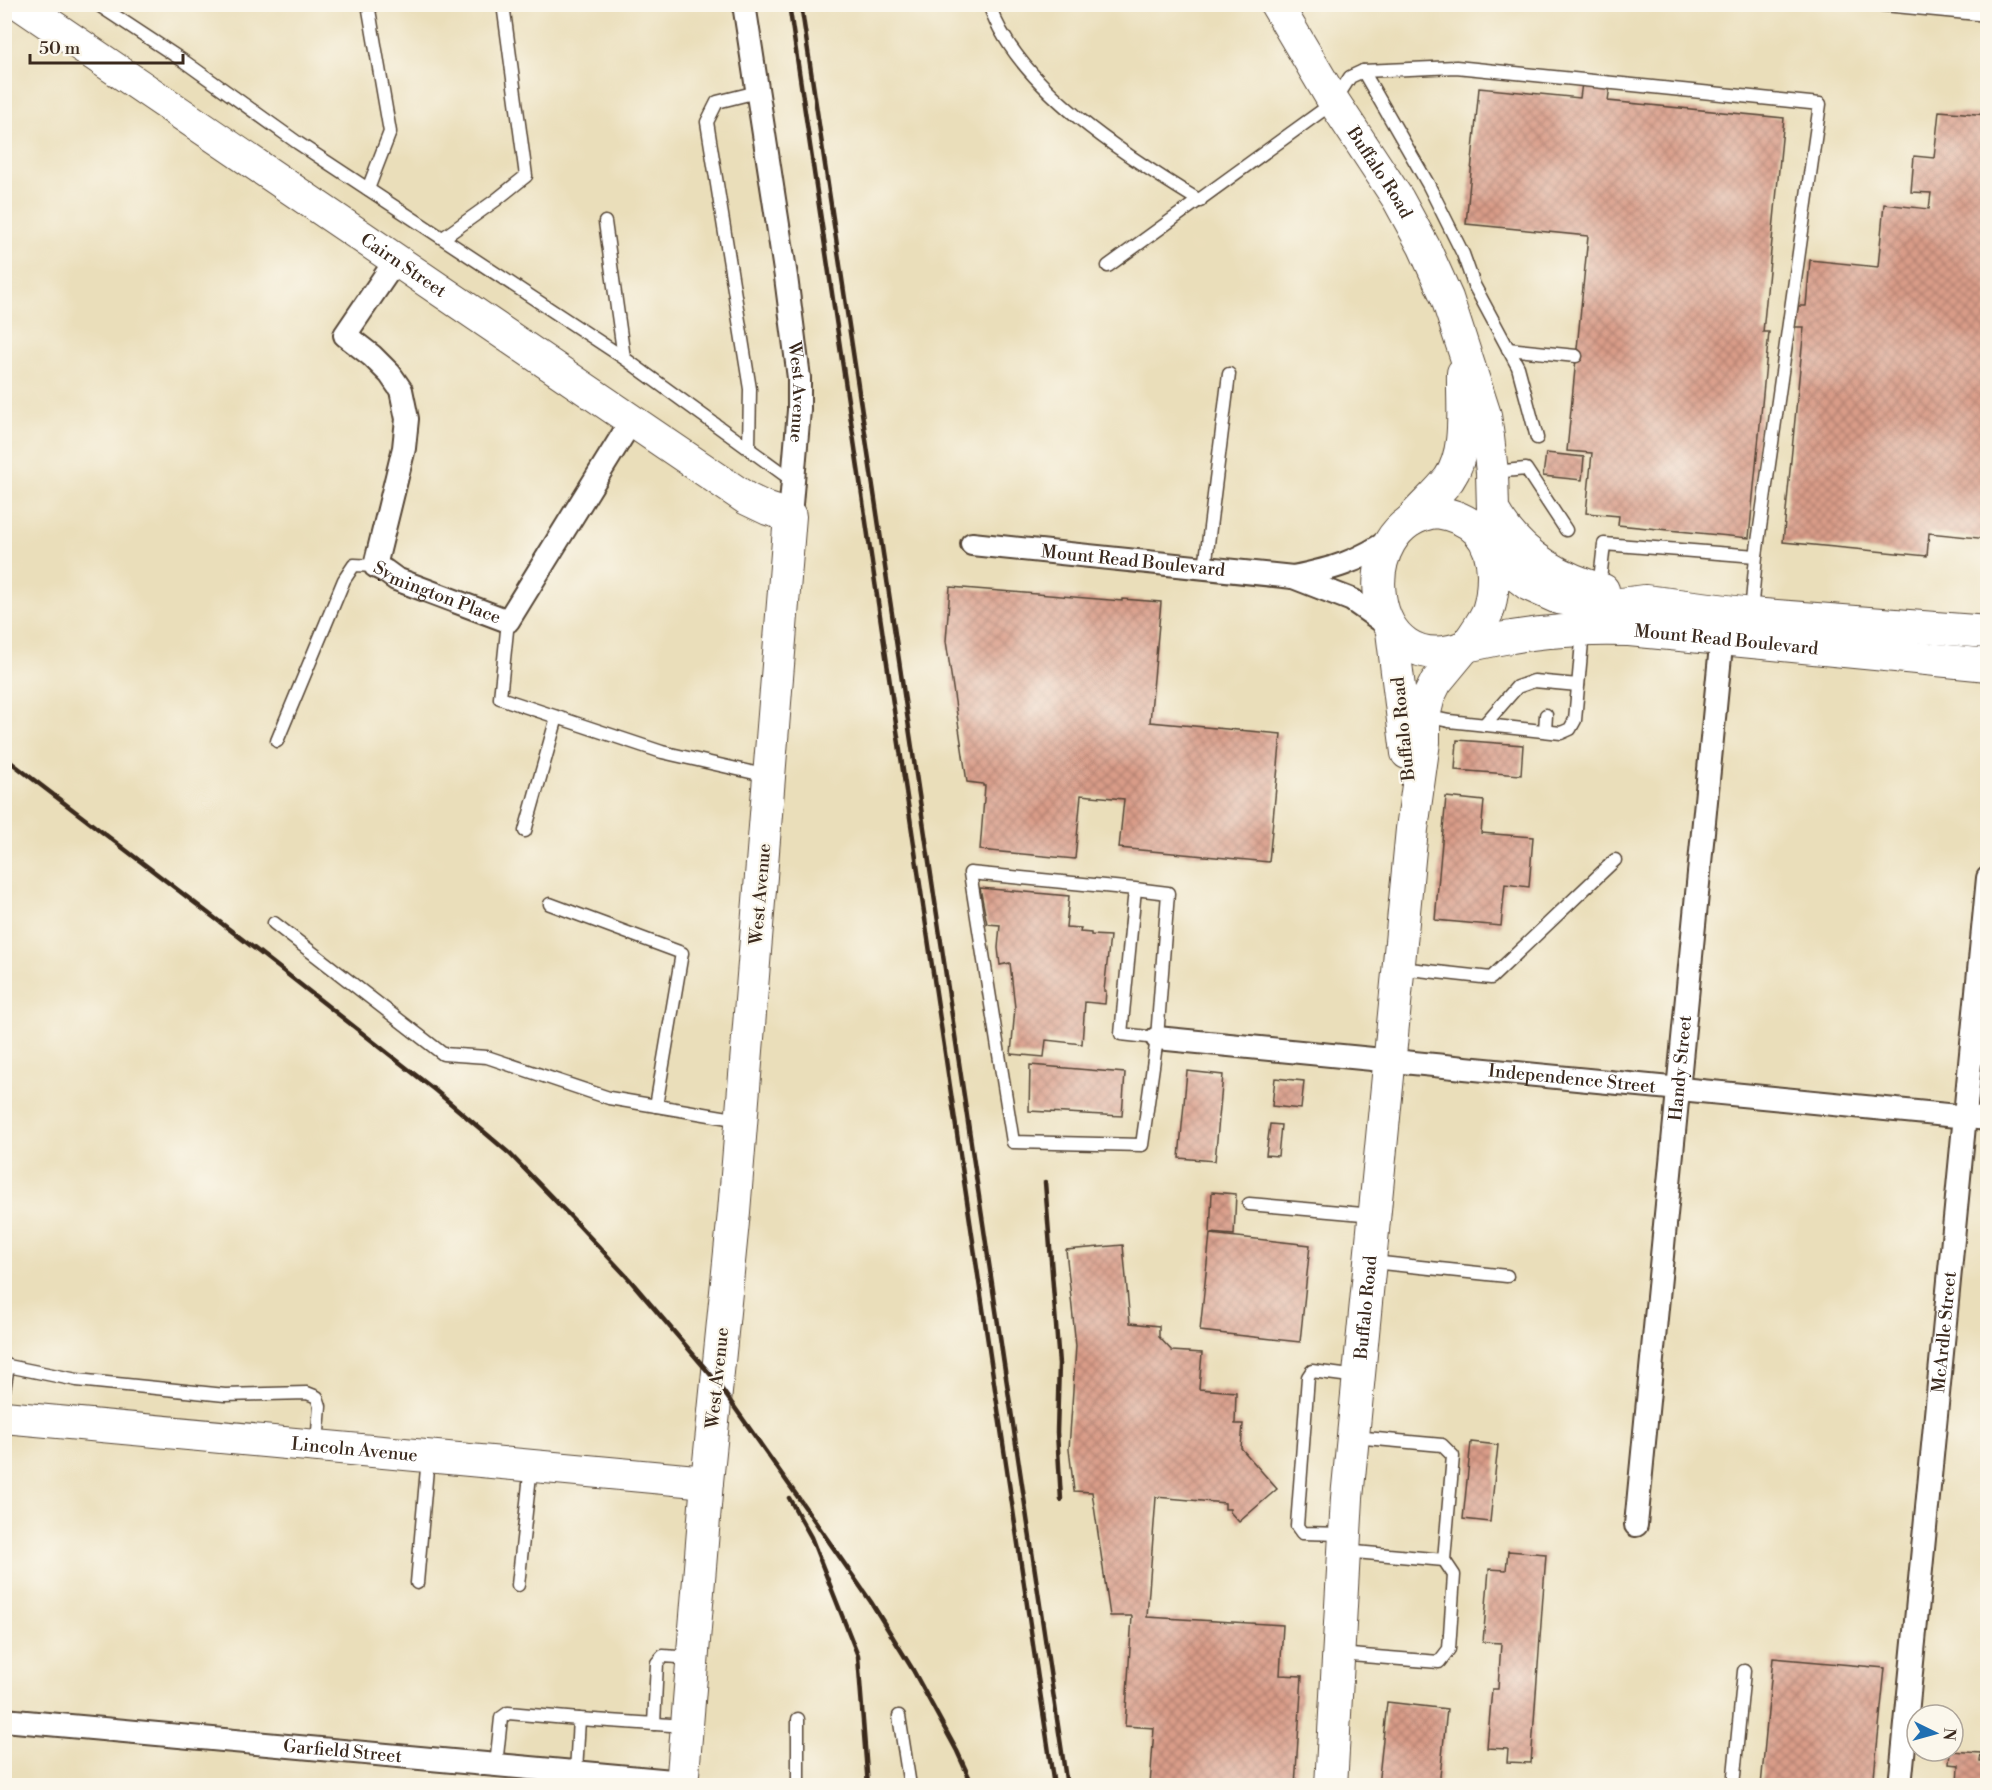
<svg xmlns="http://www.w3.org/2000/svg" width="1992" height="1790" font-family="'Libre Bodoni',serif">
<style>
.building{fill:url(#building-cross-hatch)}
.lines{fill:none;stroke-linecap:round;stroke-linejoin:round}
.lane-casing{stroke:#554535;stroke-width:15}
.street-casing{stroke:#554535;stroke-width:26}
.secondary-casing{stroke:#554535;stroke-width:34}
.lane{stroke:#fff;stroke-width:12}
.street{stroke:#fff;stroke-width:22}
.secondary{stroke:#fff;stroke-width:32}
.rail{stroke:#3b2a1e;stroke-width:4.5}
.labels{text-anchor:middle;stroke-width:4.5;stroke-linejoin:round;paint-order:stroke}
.street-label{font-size:18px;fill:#3b2a1e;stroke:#fbf7ec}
</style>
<defs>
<pattern id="building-cross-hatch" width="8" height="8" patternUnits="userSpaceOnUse" patternTransform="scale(1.5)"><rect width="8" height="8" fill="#d99c88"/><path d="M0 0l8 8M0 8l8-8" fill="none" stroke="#b17f6f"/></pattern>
</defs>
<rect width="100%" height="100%" fill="#fbf7ec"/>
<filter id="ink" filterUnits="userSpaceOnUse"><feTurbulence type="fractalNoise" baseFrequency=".0167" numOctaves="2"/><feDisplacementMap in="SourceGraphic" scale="12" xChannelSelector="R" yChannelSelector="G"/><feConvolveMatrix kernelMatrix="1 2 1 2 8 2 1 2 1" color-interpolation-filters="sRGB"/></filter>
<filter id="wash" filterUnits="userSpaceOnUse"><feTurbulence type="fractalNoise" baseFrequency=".008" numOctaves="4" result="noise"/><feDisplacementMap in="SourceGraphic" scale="24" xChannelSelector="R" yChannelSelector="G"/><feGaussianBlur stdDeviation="1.35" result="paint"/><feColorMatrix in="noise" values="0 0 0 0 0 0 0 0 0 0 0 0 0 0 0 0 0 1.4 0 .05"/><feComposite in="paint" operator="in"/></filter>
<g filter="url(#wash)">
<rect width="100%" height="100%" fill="#eadeba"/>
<g id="blocks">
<g class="building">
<polygon points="1582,83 1610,86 1608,101 1784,118 1763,332 1769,332 1749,538 1618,525 1619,516 1586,513 1592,453 1567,451 1588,236 1466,224 1479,88 1580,98"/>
<polygon points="1939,111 1988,115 1988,539 1929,533 1927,556 1783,542 1804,327 1795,327 1798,306 1806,306 1810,260 1878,267 1884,204 1929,209 1931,193 1911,192 1914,156 1934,158"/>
<polygon points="1546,453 1584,457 1582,480 1543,476"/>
<polygon points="950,587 1122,601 1122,599 1161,602 1150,722 1281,734 1269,862 1119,848 1124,799 1081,795 1075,859 980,850 985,786 983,786 983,784 967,782 946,641"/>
<polygon points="1457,740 1523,745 1521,775 1455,770"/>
<polygon points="1446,797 1484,801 1481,833 1533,837 1529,887 1505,884 1501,926 1435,920"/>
<polygon points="980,888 1069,896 1066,927 1081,928 1080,932 1091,933 1091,935 1110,936 1104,991 1106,991 1105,1004 1085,1002 1082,1044 1046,1040 1044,1057 1011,1054 1015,1008 1010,963 1000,965 998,948 1000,925 987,924"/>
<polygon points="1030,1065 1125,1073 1122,1116 1029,1111"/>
<polygon points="1187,1071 1223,1075 1215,1161 1179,1158"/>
<polygon points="1275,1078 1304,1081 1301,1109 1272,1106"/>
<polygon points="1270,1124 1281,1125 1278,1156 1266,1155"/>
<polygon points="1212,1192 1236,1194 1234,1235 1210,1233"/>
<polygon points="1210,1234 1310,1245 1300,1342 1200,1331"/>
<polygon points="1123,1245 1130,1323 1159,1326 1159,1337 1172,1351 1202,1353 1199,1389 1236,1392 1235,1424 1243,1424 1241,1448 1277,1489 1239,1522 1230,1512 1230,1509 1225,1509 1225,1503 1156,1497 1147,1617 1283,1625 1280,1675 1302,1676 1295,1786 1150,1786 1154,1728 1125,1726 1132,1616 1110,1616 1092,1492 1074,1491 1069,1449 1076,1346 1066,1250"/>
<polygon points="1471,1442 1498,1445 1490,1522 1463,1519"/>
<polygon points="1508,1551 1546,1554 1531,1763 1507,1762 1508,1749 1487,1748 1492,1689 1498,1689 1501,1643 1483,1642 1489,1569 1506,1570"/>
<polygon points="1773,1658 1885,1668 1873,1786 1761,1786"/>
<polygon points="1387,1702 1447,1709 1439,1786 1378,1786"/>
<polygon points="1950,1751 1981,1753 1980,1762 1987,1762 1988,1786 1958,1786 1959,1765 1949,1764"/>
</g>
</g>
</g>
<g filter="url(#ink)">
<use href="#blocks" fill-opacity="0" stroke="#554535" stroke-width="1.5"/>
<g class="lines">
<defs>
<g id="lane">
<polyline points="97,4 185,62 298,143 624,358 793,481"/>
<path d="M989 4C1016 87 1129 158 1200 201"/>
<polyline points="1874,4 1988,15"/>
<polyline points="1363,71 1456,67 1820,104 1756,556 1751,614"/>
<polyline points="368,189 390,132 368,4"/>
<polyline points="605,222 624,358"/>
<polyline points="443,238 496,200 526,176 503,4"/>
<polyline points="1108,266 1334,102 1350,77 1363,71 1428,184 1463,254 1474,285 1518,367 1537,438"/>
<polyline points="1508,349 1576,356"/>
<polyline points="749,448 750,389 707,122 717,102 757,92"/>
<polyline points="1493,472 1526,469 1566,530"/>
<polyline points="1205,568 1229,374"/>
<polyline points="1599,589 1604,544 1756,556"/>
<polyline points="508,621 500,698 662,752 768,776"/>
<polyline points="1425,716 1449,721 1561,733 1570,729 1575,720 1583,631"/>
<polyline points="1484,725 1517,687 1534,681 1578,685"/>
<polyline points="1545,731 1546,715"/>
<polyline points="277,741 344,580 354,565 375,566"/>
<polyline points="525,831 557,717"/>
<polyline points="1135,889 1168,893 1157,1038 1142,1145 1013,1142 970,873 1135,889 1121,1034 1157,1038"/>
<polyline points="550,904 682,953 656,1106"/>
<polyline points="274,923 443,1054 487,1057 609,1098 740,1120"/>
<polyline points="1400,968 1491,978 1615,860"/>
<polyline points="1249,1204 1374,1215"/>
<polyline points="1372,1262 1507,1276"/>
<polyline points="4,1363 8,1366 4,1390"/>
<polyline points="8,1366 77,1380 225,1395 307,1393 317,1397 320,1406 317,1444"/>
<polyline points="1344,1534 1302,1533 1297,1526 1308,1377 1312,1371 1358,1377"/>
<polyline points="1344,1551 1444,1560"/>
<polyline points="417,1583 428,1457"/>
<polyline points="518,1585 531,1466"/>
<polyline points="1338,1654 1439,1662 1449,1649 1454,1575 1444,1560 1453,1456 1442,1445 1354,1437"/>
<polyline points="899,1716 910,1786"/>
<polyline points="579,1719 686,1726"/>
<polyline points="654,1724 657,1663 663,1656 693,1658"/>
<polyline points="496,1765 501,1718 508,1713 579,1719 576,1772"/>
<polyline points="798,1786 798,1719"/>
<polyline points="1733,1786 1744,1671"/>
</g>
<g id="street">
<path id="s1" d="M744 4 786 277 799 378V410L790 516"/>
<path id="s2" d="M396 260 345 335 372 356 390 374 401 390 407 419 404 448 375 566 385 571 396 579 508 621 632 420"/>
<path id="s3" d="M972 544 1293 577 1352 600 1389 626"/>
<path d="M1293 577C1332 569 1359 562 1392 538"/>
<path id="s4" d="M1157 1038 1988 1119"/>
<path id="s5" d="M1636 1525 1723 625"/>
<path id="s6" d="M4 1720 683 1782"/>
<path id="s7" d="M1900 1786 1988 878"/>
</g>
<g id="secondary">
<path id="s8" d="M20 4 747 499 768 509 790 516 734 1212 707 1482 682 1786"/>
<path id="s9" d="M1276 4 1334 102 1398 199 1424 247 1447 298 1485 415 1488 437 1492 472 1493 510 1489 546"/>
<path d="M1493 510C1517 553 1556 577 1603 590"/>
<path d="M1437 512C1473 518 1492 537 1493 574 1493 586 1492 599 1488 611 1482 624 1474 635 1466 646 1365 687 1348 521 1437 512Z"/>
<path d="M1411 520C1423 506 1438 493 1449 479 1469 450 1462 406 1463 373"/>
<polyline points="1490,547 1516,575 1529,585 1558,598 1576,601 1621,604 1645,601 1751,614 1988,632"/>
<polyline points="1392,631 1407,753"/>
<path id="s10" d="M1466 646C1481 643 1496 639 1512 637 1550 630 1590 629 1629 630L1988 665"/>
<path id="s11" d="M4 1417 707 1482"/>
<path id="s12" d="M1331 1786 1347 1498 1412 829 1424 742V716L1429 696 1436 682 1465 647"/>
</g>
</defs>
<use href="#lane" class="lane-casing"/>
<use href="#street" class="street-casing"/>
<use href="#secondary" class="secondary-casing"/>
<use href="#lane" class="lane"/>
<use href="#street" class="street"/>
<use href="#secondary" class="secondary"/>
<g class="rail">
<polyline points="789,4 1054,1786"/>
<polyline points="801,4 1067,1786"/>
<polyline points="4,757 259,952 436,1091 510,1154 572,1218 629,1279 716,1381 807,1510 871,1602 913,1670 957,1751 973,1786"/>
<polyline points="1045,1182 1059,1364 1057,1432 1061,1500"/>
<polyline points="789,1498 811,1537 858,1656 868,1786"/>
</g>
</g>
</g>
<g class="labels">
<g class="street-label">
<text dy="6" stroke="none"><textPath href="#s9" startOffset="198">Buffalo Road</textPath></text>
<text dy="6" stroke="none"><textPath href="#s8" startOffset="464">Cairn Street</textPath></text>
<text dy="6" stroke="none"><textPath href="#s1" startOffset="392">West Avenue</textPath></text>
<text dy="6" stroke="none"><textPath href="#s3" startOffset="162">Mount Read Boulevard</textPath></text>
<text dy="6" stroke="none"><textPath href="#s2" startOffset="418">Symington Place</textPath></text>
<text dy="6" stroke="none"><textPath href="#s10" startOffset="262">Mount Read Boulevard</textPath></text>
<text transform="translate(1403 729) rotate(-96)" y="6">Buffalo Road</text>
<text transform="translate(760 894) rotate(-85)" y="6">West Avenue</text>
<text dy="6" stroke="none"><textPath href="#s5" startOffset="459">Handy Street</textPath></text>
<text dy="6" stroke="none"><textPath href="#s4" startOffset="417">Independence Street</textPath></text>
<text dy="6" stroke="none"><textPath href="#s12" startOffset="480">Buffalo Road</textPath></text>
<text dy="6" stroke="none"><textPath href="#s7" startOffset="456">McArdle Street</textPath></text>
<text transform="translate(717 1378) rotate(-84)" y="6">West Avenue</text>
<text dy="6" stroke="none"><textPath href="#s11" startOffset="352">Lincoln Avenue</textPath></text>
<text dy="6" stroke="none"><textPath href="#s6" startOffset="340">Garfield Street</textPath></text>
</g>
</g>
<rect width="1992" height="1790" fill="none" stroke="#fbf7ec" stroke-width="24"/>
<g transform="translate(1935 1733) rotate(95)"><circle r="28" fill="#fbf7ec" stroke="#aea59a" stroke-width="1.5"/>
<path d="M0-4.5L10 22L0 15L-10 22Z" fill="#1f6fb2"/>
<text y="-9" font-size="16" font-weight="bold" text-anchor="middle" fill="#3b2a1e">N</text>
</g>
<path d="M30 54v9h153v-9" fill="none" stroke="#3b2a1e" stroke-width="3"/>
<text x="39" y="54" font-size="18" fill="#3b2a1e" stroke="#fbf7ec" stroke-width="4.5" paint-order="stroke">50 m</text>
</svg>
